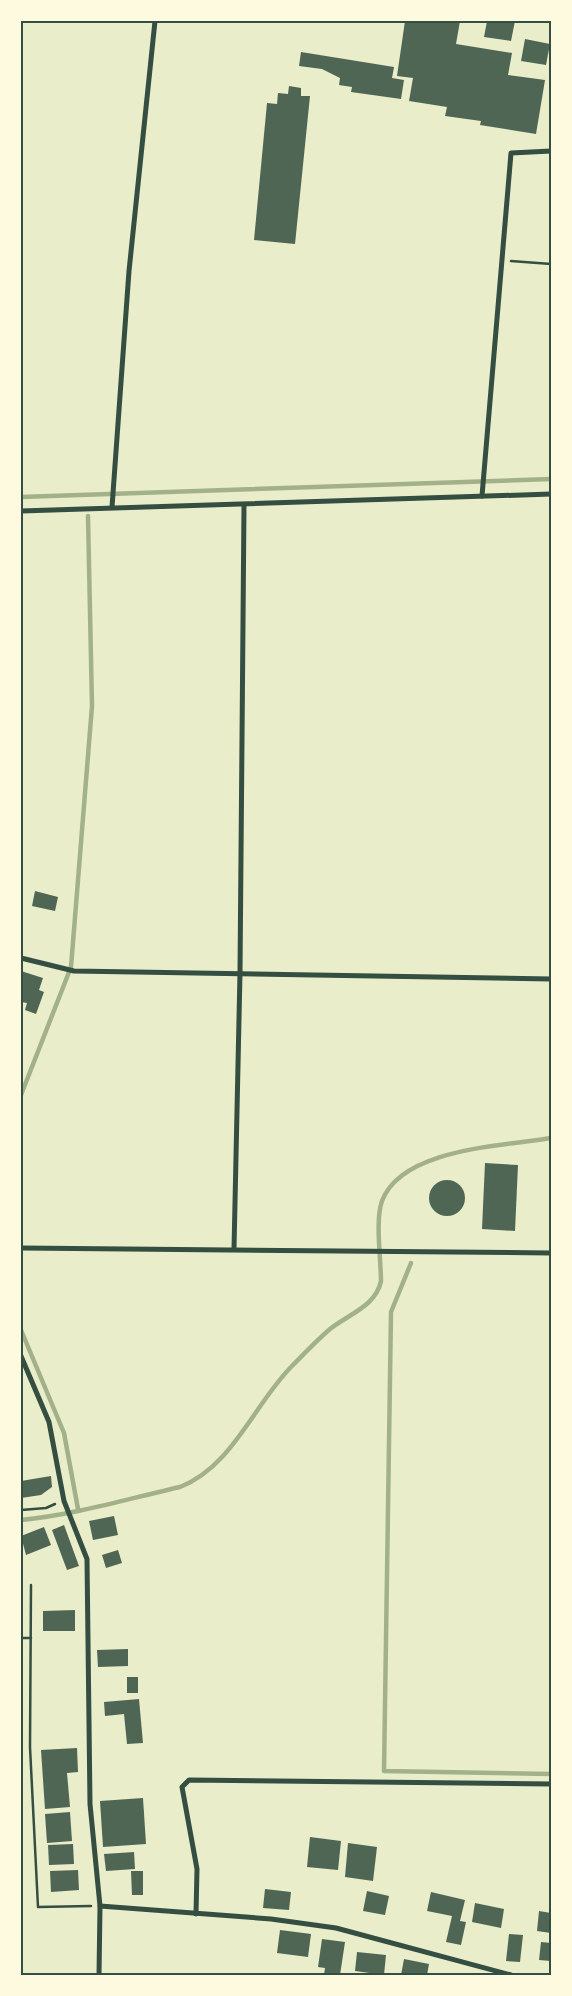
<svg xmlns="http://www.w3.org/2000/svg" width="572" height="1996" font-family="'Fira Sans',sans-serif">
<style>
.lines{fill:none;stroke-linecap:round;stroke-linejoin:round}
.stream{stroke:#a3b18a;stroke-width:4.5}
.building{fill:#4f6655}
.path{stroke:#344e41;stroke-width:2.5}
.minor{stroke:#344e41;stroke-width:5}
.neatline{fill:none;stroke:#344e41;stroke-width:2}
</style>
<rect width="100%" height="100%" fill="#e9edc9"/>
<g class="lines">
<g class="stream">
<polyline points="21,497 551,479"/>
<polyline points="21,1095 71,967 92,706 88,516"/>
<polyline points="411,1263 391,1312 384,1771 551,1774"/>
<polyline points="21,1330 64,1433 78,1509"/>
<path d="M21 1520C74 1515 127 1499 180 1487 233 1466 254 1404 292 1366 304 1354 317 1340 330 1329 349 1314 376 1306 381 1281 381 1260 375 1220 382 1201 402 1148 504 1146 551 1138"/>
</g>
</g>
<g class="building">
<polygon points="405,21 460,21 456,44 512,53 508,75 545,80 536,134 480,125 481,121 445,116 447,107 409,101 413,78 397,76"/>
<polygon points="487,21 515,21 511,41 484,37"/>
<polygon points="525,39 550,44 546,65 521,61"/>
<polygon points="301,52 394,67 392,78 404,80 401,99 351,92 352,87 339,85 340,78 322,69 299,66"/>
<polygon points="289,86 301,88 301,96 310,96 295,244 254,240 267,103 277,104 278,93 288,94"/>
<polygon points="35,891 58,897 55,911 32,906"/>
<polygon points="21,971 43,978 39,990 44,992 36,1014 25,1010 27,1003 21,1002"/>
<polygon points="485,1163 518,1165 515,1231 482,1229"/>
<circle cx="447" cy="1198" r="18"/>
<polygon points="51,1476 52,1487 41,1495 21,1498 21,1481"/>
<polygon points="114,1516 118,1535 93,1540 89,1521"/>
<polygon points="64,1525 79,1566 67,1570 52,1530"/>
<polygon points="44,1527 51,1545 26,1555 21,1536"/>
<polygon points="118,1550 122,1563 106,1568 102,1555"/>
<polygon points="75,1610 75,1631 43,1631 43,1611"/>
<polygon points="128,1649 128,1666 98,1667 97,1650"/>
<rect x="127" y="1677" width="11" height="16"/>
<polygon points="139,1699 143,1743 127,1744 124,1714 105,1716 104,1702"/>
<polygon points="77,1748 78,1772 67,1773 70,1807 45,1809 41,1750"/>
<polygon points="143,1798 146,1844 103,1847 100,1801"/>
<polygon points="70,1812 72,1841 47,1843 45,1814"/>
<polygon points="310,1837 341,1841 338,1870 307,1867"/>
<polygon points="348,1843 377,1847 373,1881 345,1877"/>
<polygon points="73,1844 74,1864 49,1865 48,1845"/>
<polygon points="134,1852 135,1869 106,1871 104,1854"/>
<polygon points="78,1870 79,1890 51,1892 50,1871"/>
<polygon points="131,1871 143,1871 143,1895 132,1895"/>
<polygon points="265,1889 291,1892 289,1910 263,1908"/>
<polygon points="367,1891 389,1896 385,1915 363,1911"/>
<polygon points="431,1892 465,1900 460,1921 466,1922 461,1945 446,1942 452,1916 427,1911"/>
<polygon points="475,1903 504,1909 501,1928 472,1922"/>
<polygon points="539,1911 551,1913 551,1933 537,1931"/>
<polygon points="280,1930 311,1934 308,1957 277,1953"/>
<polygon points="509,1934 523,1935 520,1962 506,1961"/>
<polygon points="322,1939 345,1942 340,1975 324,1975 325,1968 318,1967"/>
<polygon points="541,1942 551,1943 551,1961 539,1960"/>
<polygon points="357,1952 386,1955 384,1975 355,1971"/>
<polygon points="404,1959 429,1964 427,1975 401,1975"/>
</g>
<g class="lines">
<g class="path">
<polyline points="511,261 551,264"/>
<polyline points="21,1510 46,1508 55,1504"/>
<polyline points="31,1585 30,1747 38,1907 91,1906"/>
<polyline points="21,1638 31,1638"/>
</g>
<g class="minor">
<polyline points="482,496 511,153 551,151"/>
<polyline points="112,507 129,271 155,21"/>
<polyline points="21,511 551,494"/>
<polyline points="21,958 74,971 551,979"/>
<polyline points="21,1248 551,1253"/>
<polyline points="234,1249 240,973 244,505"/>
<polyline points="21,1356 49,1422 64,1501 87,1559 90,1804 100,1906 99,1975"/>
<polyline points="100,1906 271,1919 336,1928 511,1975"/>
<polyline points="196,1914 197,1869 182,1787 189,1780 551,1784"/>
</g>
</g>
<rect width="572" height="1996" fill="none" stroke="#fefae0" stroke-width="45"/>
<rect x="22" y="22" width="528" height="1952" class="neatline"/>
</svg>
